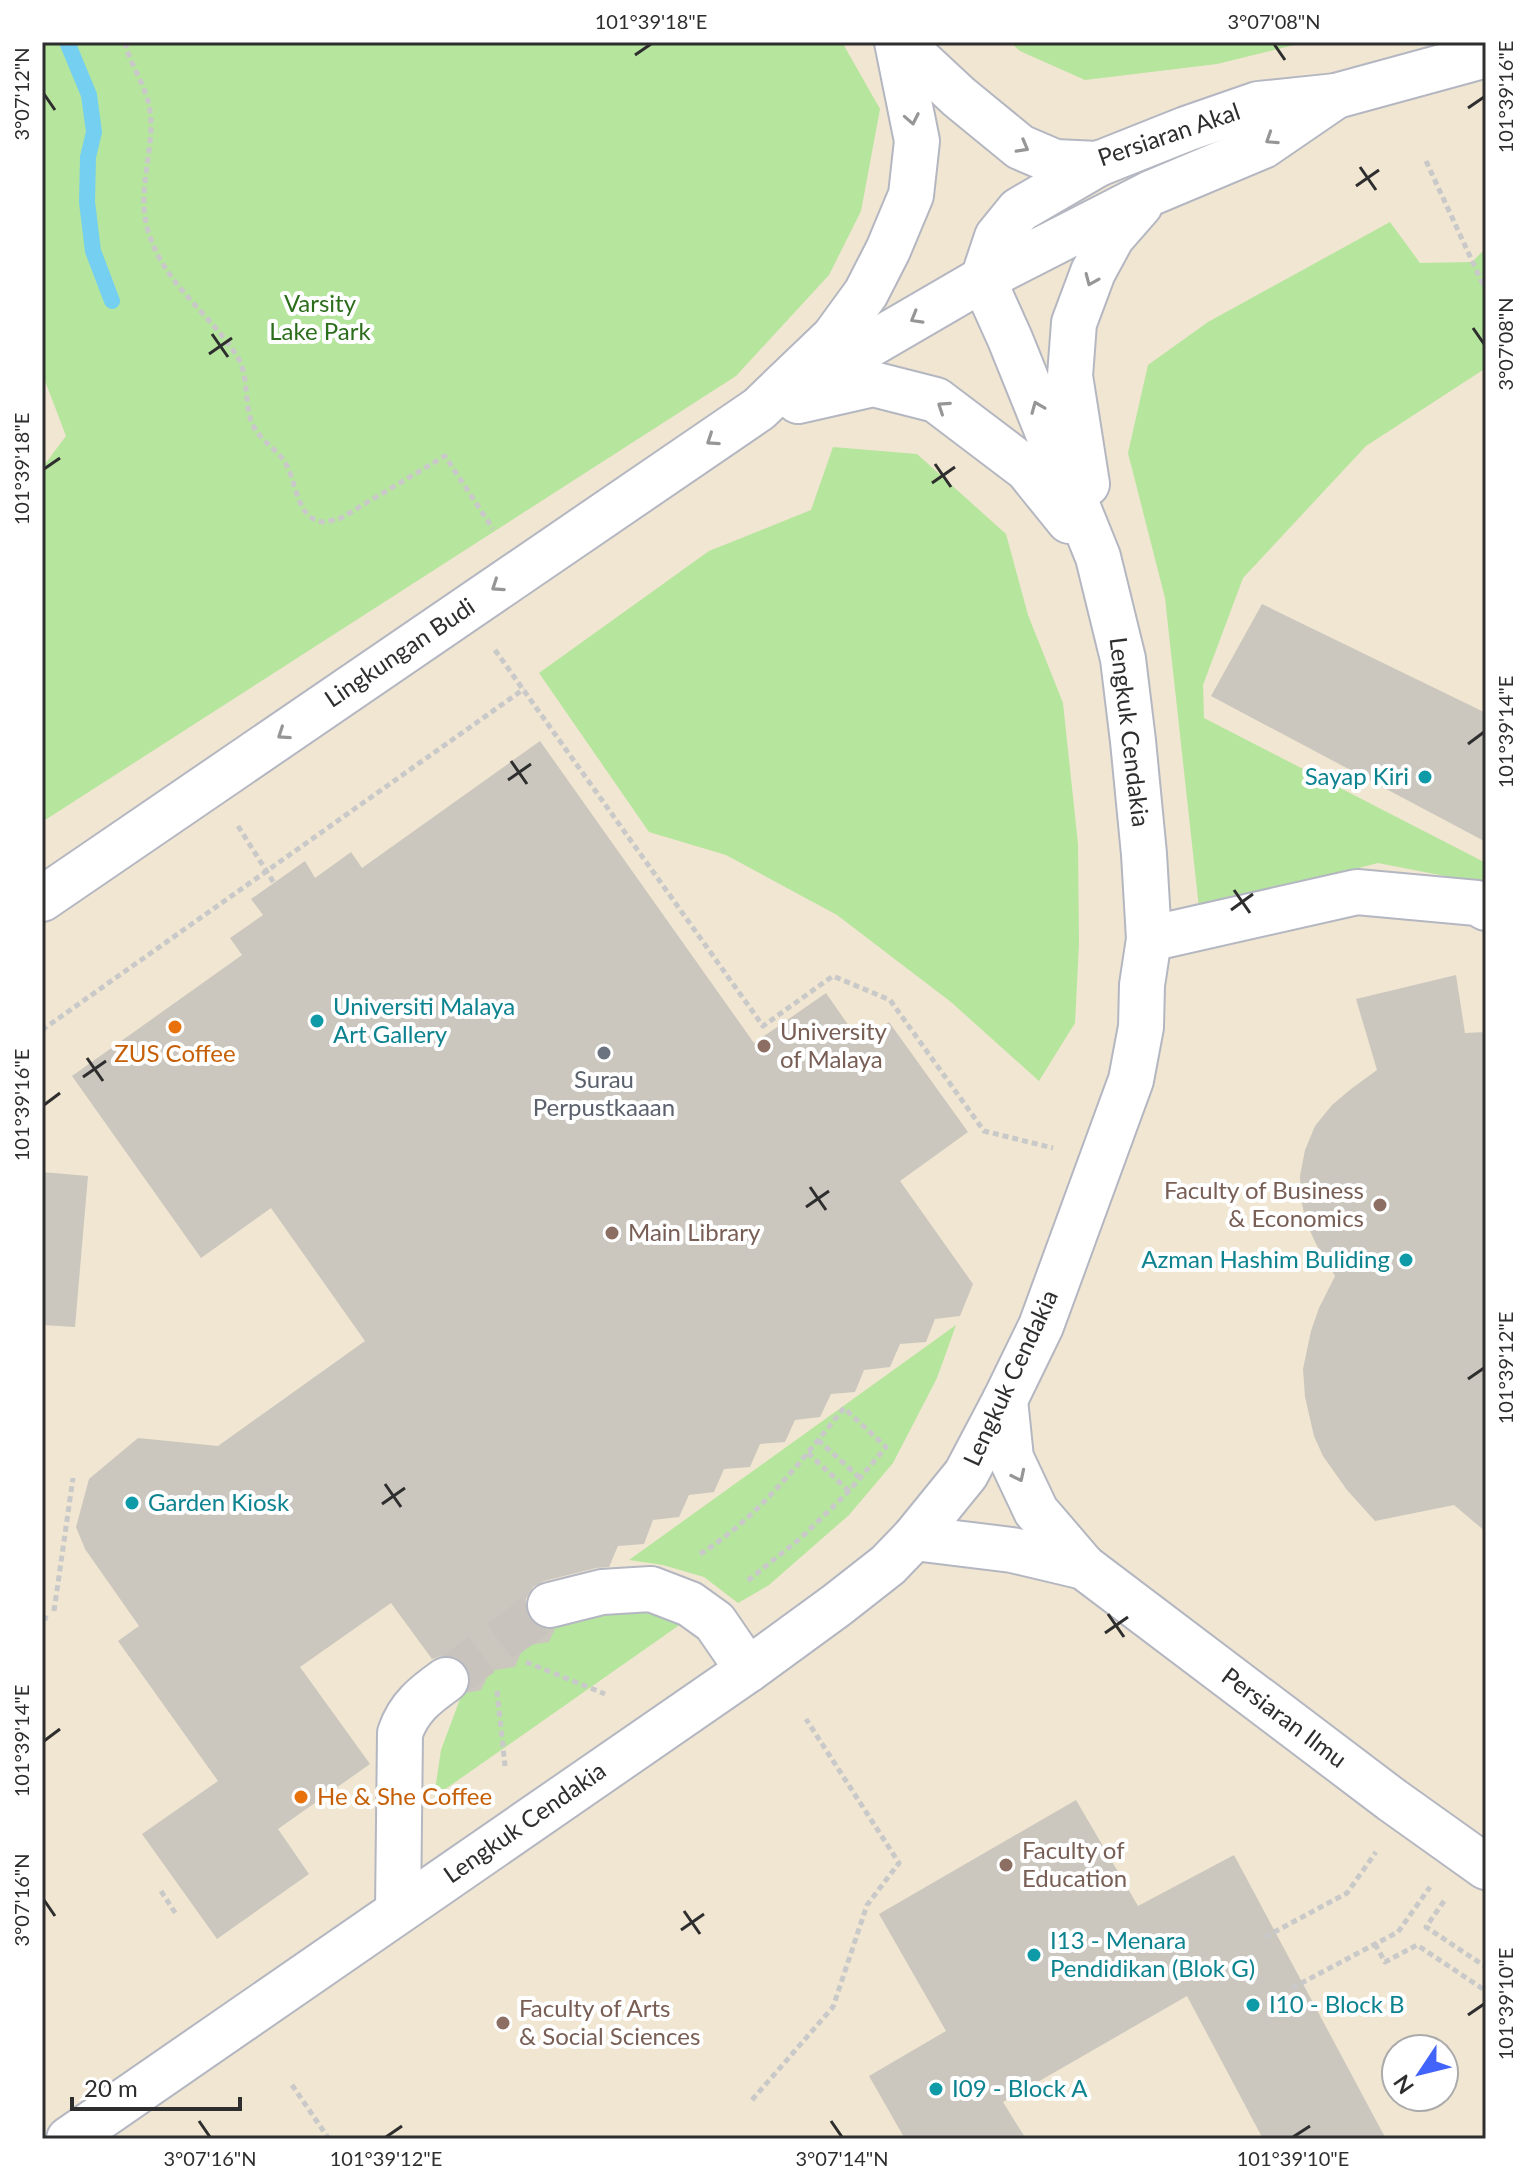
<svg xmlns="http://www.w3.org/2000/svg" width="1528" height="2181" font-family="Lato,sans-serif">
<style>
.education{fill:#f0e6d1;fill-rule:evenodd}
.green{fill:#b6e59e}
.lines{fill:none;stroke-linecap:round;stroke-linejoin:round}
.stream{stroke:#75cff0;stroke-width:16}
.building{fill:#cbc7bf}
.minor-tunnel{stroke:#c8c4bd;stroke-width:44;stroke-dasharray:44 22;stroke-linecap:butt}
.minor-casing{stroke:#b4b7c1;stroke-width:48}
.path{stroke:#c9c9c9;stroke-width:5;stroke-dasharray:6 4;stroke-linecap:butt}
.minor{stroke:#fff;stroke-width:44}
.oneway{stroke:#969696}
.ticks{fill:none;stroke:#2e2e2e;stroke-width:3}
.culture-dot{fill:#0f9aa8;stroke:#fff;stroke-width:3}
.food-dot{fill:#e8710a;stroke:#fff;stroke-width:3}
.education-dot{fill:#8d6e63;stroke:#fff;stroke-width:3}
.worship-dot{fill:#6b7280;stroke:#fff;stroke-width:3}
.labels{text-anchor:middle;stroke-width:8;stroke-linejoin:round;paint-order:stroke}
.street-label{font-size:24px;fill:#2e2e2e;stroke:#fff}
.park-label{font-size:24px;fill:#2c6e1b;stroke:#fff}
.culture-label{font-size:24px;fill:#0d838f;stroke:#fff;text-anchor:start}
.education-label{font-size:24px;fill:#785e54;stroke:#fff;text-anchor:start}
.food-label{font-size:24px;fill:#c56008;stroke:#fff}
.worship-label{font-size:24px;fill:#5b616d;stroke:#fff}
.neatline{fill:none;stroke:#2e2e2e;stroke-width:3}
.ticks-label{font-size:20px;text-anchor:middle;fill:#2e2e2e}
</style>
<rect width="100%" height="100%" fill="#efe9e1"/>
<path class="education" d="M42 42H1486V2139H42ZM1396 2049H1444V2097H1396Z"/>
<g class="green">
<polygon points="42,42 842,42 880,109 861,211 829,275 736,376 42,822 42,468 66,436 42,373"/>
<polygon points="1010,42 1306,42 1217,64 1085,80 1020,51"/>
<polygon points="1390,222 1420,263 1472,262 1486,248 1486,368 1366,446 1243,578 1203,685 1204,718 1486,863 1486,884 1378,863 1199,908 1165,598 1128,453 1148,365 1208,322"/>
<polygon points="833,447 917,454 1006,534 1028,615 1063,703 1078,844 1079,944 1075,1023 1039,1081 951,1002 837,915 726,855 649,832 539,673 709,551 811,510"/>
<polygon points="956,1325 937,1378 893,1463 849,1515 769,1585 738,1603 704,1577 663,1565 629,1560"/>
<polygon points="589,1607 644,1607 688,1619 434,1797 441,1750 460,1699 493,1655 537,1623"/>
</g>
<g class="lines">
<polyline class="stream" points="67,42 89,95 94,132 88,157 87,202 93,251 112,301"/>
</g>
<g class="building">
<polygon points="1262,604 1486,713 1486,842 1211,696"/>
<polygon points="540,741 754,1043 826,993 860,1042 889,1022 968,1132 900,1181 973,1284 960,1316 935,1319 926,1342 900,1344 890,1367 864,1370 855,1392 831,1394 820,1417 795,1420 785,1442 760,1444 750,1467 724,1469 714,1492 689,1495 679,1517 653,1520 644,1544 618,1546 609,1567 596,1568 544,1581 533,1587 526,1599 526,1612 533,1623 544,1629 555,1629 549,1642 524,1646 515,1667 490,1671 481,1690 467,1693 471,1677 467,1666 457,1658 444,1655 432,1659 391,1603 300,1667 370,1764 278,1829 309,1874 217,1939 142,1834 218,1781 118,1641 139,1626 85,1549 76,1527 89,1479 138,1438 218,1446 365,1341 271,1208 201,1258 72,1076 242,955 230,938 263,915 251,899 305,861 315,878 351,852 362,868"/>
<polygon points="1456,975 1465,1033 1486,1032 1486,1532 1454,1505 1375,1521 1347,1490 1323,1456 1314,1436 1305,1397 1303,1369 1311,1331 1319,1308 1335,1276 1316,1244 1306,1222 1301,1199 1300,1176 1305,1150 1315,1126 1332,1105 1351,1089 1377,1070 1356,999"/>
<polygon points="42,1172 88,1176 75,1327 42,1325"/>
<polygon points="1076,1800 1138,1906 1234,1855 1386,2139 1263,2139 1187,1996 1003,2102 1026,2139 905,2139 869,2076 946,2031 879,1914"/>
</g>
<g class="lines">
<polyline class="minor-tunnel" points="446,1680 550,1605"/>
<defs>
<g id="minor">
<polyline points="900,42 959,97 1020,147 1055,162 1098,164 1186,129 1258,104 1336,96 1486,55"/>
<polyline points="811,379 983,279 1151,193 1263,146 1336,96"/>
<polyline points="798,401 873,384 936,400 1027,469 1069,521"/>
<polyline points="1087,484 1070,376 1074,323 1093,272 1112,237 1140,205"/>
<polyline points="42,899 759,409 834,337 866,293 888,250 911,195 917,141 897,42"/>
<polyline points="1149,939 1357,892 1477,903 1486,908"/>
<polyline points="914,1538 1012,1550 1084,1567 1036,1511 1011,1458 1005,1400"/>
<polyline points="1084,1567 1392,1800 1486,1867"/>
<polyline points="550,1605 602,1592 651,1589 690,1604 715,1622 748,1670"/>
<path d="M398 1911 400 1733C409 1707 425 1695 446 1680"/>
<polyline points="69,2139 748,1670 837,1605 888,1565 914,1538 966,1474 1005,1400 1041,1326 1131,1080 1141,1027 1142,985 1149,939 1144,854 1133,741 1123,659 1098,557 1010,339 983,279 997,237 1019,210 1098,164"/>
</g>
</defs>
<use href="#minor" class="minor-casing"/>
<g class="path">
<path d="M125 42C130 66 147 86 150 111 155 149 137 188 147 227 162 283 207 310 237 356 249 376 244 399 251 421 257 437 272 446 282 458 297 475 294 519 323 522 328 522 336 519 341 518L445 456 493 529"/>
<polyline points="1426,161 1486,291"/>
<polyline points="495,650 763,1026 833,976 890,1000 984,1131 1053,1148"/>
<polyline points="238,826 274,883"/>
<polyline points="42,1030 524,689"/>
<polyline points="818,1440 860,1478"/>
<polyline points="808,1453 849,1491"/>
<path d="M700 1554C758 1518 801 1461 844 1408L886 1447 849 1491 802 1537 746 1582"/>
<polyline points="54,1611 73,1478"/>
<polyline points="42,1617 50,1619"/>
<polyline points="526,1662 605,1694"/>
<polyline points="497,1691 505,1766"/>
<polyline points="161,1891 176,1914"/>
<polyline points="1444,1901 1426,1927 1486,1967"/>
<polyline points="1265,1937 1347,1893 1376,1852"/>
<polyline points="1375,1944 1385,1962 1417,1945 1486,1991"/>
<polyline points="1292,1988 1398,1932 1430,1887"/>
<polyline points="292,2085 329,2139"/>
<polyline points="752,2100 833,2007 867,1905 899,1863 806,1719"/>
</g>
<use href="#minor" class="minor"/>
</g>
<defs><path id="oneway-chevron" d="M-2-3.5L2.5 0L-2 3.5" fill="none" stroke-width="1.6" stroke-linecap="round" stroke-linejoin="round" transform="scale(2)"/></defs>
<g class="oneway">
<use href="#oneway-chevron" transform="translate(912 119) rotate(79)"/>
<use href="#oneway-chevron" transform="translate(1271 139) rotate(147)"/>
<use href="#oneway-chevron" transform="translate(1023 147) rotate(29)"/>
<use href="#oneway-chevron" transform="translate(1091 280) rotate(113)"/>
<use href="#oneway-chevron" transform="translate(916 318) rotate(150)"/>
<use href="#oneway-chevron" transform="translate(943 407) rotate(-146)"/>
<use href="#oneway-chevron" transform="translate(1037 407) rotate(-112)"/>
<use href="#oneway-chevron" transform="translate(712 440) rotate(146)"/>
<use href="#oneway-chevron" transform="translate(497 586) rotate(146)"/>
<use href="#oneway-chevron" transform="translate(283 734) rotate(146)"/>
<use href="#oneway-chevron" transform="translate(1019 1476) rotate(64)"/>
</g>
<path class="ticks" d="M1274 44 1285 60M635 55 651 44M44 94 55 110M1468 108 1484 97M1360 167 1376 190M1356 186 1379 170M1473 328 1484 344M212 334 228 357M209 354 232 338M935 464 951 487M44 469 60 458M932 483 955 467M1468 744 1484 732M511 761 527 784M508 780 531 764M1234 890 1250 913M1231 910 1253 894M87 1058 103 1081M83 1077 106 1061M44 1105 60 1093M810 1187 826 1210M806 1207 829 1191M1468 1379 1484 1368M385 1484 401 1507M382 1504 405 1488M1108 1614 1124 1637M1105 1633 1128 1617M44 1741 60 1729M44 1900 55 1916M684 1911 700 1934M681 1930 704 1914M1468 2015 1484 2004M199 2121 210 2137M831 2121 842 2137M386 2137 402 2126M1293 2137 1310 2126"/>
<g class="culture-dot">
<circle cx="1425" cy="777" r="8"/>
<circle cx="317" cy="1021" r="8"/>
<circle cx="1406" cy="1260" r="8"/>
<circle cx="132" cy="1503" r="8"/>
<circle cx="1034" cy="1955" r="8"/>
<circle cx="1253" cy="2005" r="8"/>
<circle cx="936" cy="2089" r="8"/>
</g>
<g class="food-dot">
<circle cx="175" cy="1027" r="8"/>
<circle cx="301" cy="1797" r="8"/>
</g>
<g class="education-dot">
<circle cx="764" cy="1046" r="8"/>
<circle cx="1380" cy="1205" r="8"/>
<circle cx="612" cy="1233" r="8"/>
<circle cx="1006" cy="1865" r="8"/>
<circle cx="503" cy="2023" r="8"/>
</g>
<circle class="worship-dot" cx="604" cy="1053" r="8"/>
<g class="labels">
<g class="street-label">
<text transform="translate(1169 135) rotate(-19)" y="8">Persiaran Akal</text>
<text transform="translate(400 653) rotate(-34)" y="8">Lingkungan Budi</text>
<text transform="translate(1129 732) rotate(83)" y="8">Lengkuk Cendakia</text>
<text transform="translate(1011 1378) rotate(-65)" y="8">Lengkuk Cendakia</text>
<text transform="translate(1284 1718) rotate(37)" y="8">Persiaran Ilmu</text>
<text transform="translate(525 1823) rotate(-35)" y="8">Lengkuk Cendakia</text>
</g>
<g class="park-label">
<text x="320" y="312">Varsity<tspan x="320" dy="28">Lake Park</tspan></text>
</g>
<g class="culture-label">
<text x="1409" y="785" text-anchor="end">Sayap Kiri</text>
<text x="333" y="1015">Universiti Malaya<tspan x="333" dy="28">Art Gallery</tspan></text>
<text x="1390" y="1268" text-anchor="end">Azman Hashim Buliding</text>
<text x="148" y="1511">Garden Kiosk</text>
<text x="1050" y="1949">I13 - Menara<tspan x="1050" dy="28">Pendidikan (Blok G)</tspan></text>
<text x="1269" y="2013">I10 - Block B</text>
<text x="952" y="2097">I09 - Block A</text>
</g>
<g class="education-label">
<text x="780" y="1040">University<tspan x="780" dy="28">of Malaya</tspan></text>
<text x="1364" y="1199" text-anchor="end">Faculty of Business<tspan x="1364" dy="28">&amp; Economics</tspan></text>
<text x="628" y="1241">Main Library</text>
<text x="1022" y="1859">Faculty of<tspan x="1022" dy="28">Education</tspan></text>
<text x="519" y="2017">Faculty of Arts<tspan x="519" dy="28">&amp; Social Sciences</tspan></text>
</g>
<g class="food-label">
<text x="175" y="1062">ZUS Coffee</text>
<text x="317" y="1805" text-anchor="start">He &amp; She Coffee</text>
</g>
<g class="worship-label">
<text x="604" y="1088">Surau<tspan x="604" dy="28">Perpustkaaan</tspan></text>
</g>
</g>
<rect width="1528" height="2181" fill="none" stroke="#ffffff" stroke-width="88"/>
<g transform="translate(1420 2073) rotate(235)"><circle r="38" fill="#ffffff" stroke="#ababab" stroke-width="2"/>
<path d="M0-6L14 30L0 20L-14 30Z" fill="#4264fb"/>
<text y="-12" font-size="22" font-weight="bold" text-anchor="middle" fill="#2e2e2e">N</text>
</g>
<path d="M72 2097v12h168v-12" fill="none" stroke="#2e2e2e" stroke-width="4"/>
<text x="84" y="2097" font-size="24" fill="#2e2e2e" stroke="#ffffff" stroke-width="6" paint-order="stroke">20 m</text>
<rect x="44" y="44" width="1440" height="2093" class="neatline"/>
<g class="ticks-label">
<text x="651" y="29">101°39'18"E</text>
<text x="1274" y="29">3°07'08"N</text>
<text transform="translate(22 94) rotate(-90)" y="7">3°07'12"N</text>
<text transform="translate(1506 97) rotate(-90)" y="7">101°39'16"E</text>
<text transform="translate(1506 344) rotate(-90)" y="7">3°07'08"N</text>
<text transform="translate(22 469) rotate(-90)" y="7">101°39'18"E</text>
<text transform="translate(1506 732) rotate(-90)" y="7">101°39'14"E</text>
<text transform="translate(22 1105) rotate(-90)" y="7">101°39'16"E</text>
<text transform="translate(1506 1368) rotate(-90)" y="7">101°39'12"E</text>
<text transform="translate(22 1741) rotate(-90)" y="7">101°39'14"E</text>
<text transform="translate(22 1900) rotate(-90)" y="7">3°07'16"N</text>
<text transform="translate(1506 2004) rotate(-90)" y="7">101°39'10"E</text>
<text x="210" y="2166">3°07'16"N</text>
<text x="386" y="2166">101°39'12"E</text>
<text x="842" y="2166">3°07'14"N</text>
<text x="1293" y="2166">101°39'10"E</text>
</g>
</svg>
